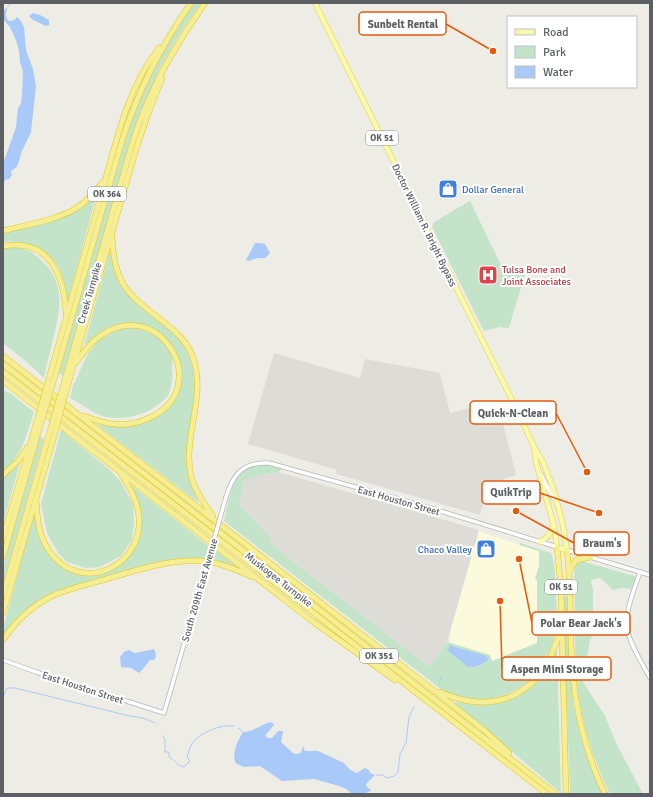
<svg xmlns="http://www.w3.org/2000/svg" width="653" height="797" font-family="Signika,sans-serif">
<style>
.commercial{fill:#fcfadc}
.industrial{fill:#dddcd7}
.green{fill:#c3e4c8}
.water{fill:#a9c9f9}
.lines{fill:none;stroke-linecap:round;stroke-linejoin:round}
.stream{stroke:#a9c9f9;stroke-width:1}
.tertiary-casing{stroke:#b5b6bb;stroke-width:5}
.secondary-casing{stroke:#b6b8be;stroke-width:5.5}
.primary-casing{stroke:#e8d964;stroke-width:6}
.motorway-casing{stroke:#e3c50f;stroke-width:6}
.tertiary{stroke:#fff;stroke-width:3.5}
.secondary{stroke:#fff;stroke-width:4}
.primary{stroke:#f9faae;stroke-width:4.5}
.motorway{stroke:#f6ee94;stroke-width:5}
.tertiary-bridge-casing{stroke:#b5b6bb;stroke-width:5;stroke-linecap:butt}
.motorway-bridge-casing{stroke:#e3c50f;stroke-width:6;stroke-linecap:butt}
.tertiary-bridge{stroke:#fff;stroke-width:3.5}
.motorway-bridge{stroke:#f6ee94;stroke-width:5}
.labels{text-anchor:middle;stroke-width:4;stroke-linejoin:round;paint-order:stroke}
.shield{fill:#fff;stroke:#8d8f92;stroke-width:1}
.shield-label{font-size:9px;font-weight:bold;fill:#5c5f64}
.shop-label{font-size:10px;fill:#366cbe;stroke:#fff;text-anchor:start}
.street-label{font-size:10px;fill:#5c5f64;stroke:#fff}
.health-label{font-size:10px;fill:#be3a42;stroke:#fff;text-anchor:start}
.leader{fill:none;stroke:#e8590c;stroke-width:1.5}
.callout-dot{fill:#e8590c;stroke:#fff;stroke-width:1.5}
.callout{fill:#fff;stroke:#e8590c;stroke-width:1.5}
.callout-label{font-size:11px;text-anchor:middle;font-weight:bold;fill:#5c5f64}
</style>
<rect width="100%" height="100%" fill="#eeede5"/>
<polygon class="commercial" points="479,530 484,533 539,551 539,566 535,579 537,580 537,643 492,661 450,643 451,628"/>
<g class="industrial">
<polygon points="274,353 360,378 365,359 440,373 450,413 493,402 502,420 516,475 489,484 480,515 336,474 337,470 248,444"/>
<polygon points="279,472 479,530 447,642 435,660 428,666 274,547 268,535 239,505 244,480 257,476"/>
</g>
<g class="green">
<polygon points="194,3 201,3 181,32 160,68 141,111 134,129 63,376 58,373 130,124 147,82 168,42"/>
<path d="M97 193 68 301 67 300C66 293 65 286 63 279 56 252 29 239 3 242V233L58 218 78 210Z"/>
<polygon points="470,201 500,263 525,273 509,328 500,327 484,331 432,227 434,222"/>
<path d="M8 248C23 247 33 251 43 262 66 284 60 309 54 336 50 350 47 364 44 378L27 362 3 343V250Z"/>
<path d="M110 250 111 251C113 263 115 276 122 286 127 293 135 298 141 303 170 329 192 343 196 385L186 461 190 481 199 503 96 424C116 428 137 428 155 417 212 384 167 301 106 329 98 333 91 340 84 346Z"/>
<path d="M135 328C149 331 170 342 172 357 173 361 172 365 172 369 173 377 172 386 169 394 167 397 163 400 160 403 145 416 125 420 106 417 93 414 82 404 70 398L73 386 87 355 99 340 120 329Z"/>
<path d="M3 390 10 393 34 412C27 433 22 457 3 471Z"/>
<polygon points="61,430 111,471 121,482 133,504 134,522 132,540 121,556 100,567 86,568 67,562 58,553 47,533 41,504"/>
<polygon points="40,436 44,439 3,585 3,567"/>
<polygon points="20,462 3,524 3,477"/>
<path d="M267 464 281 469 279 472 257 476 244 480 239 505 268 535 274 547 428 666 435 660 447 642 490 655 492 661 537 643V580L535 579 539 566V551L519 545 521 543 551 553C556 566 555 579 556 592 556 605 559 622 555 635 551 649 546 665 535 676 519 692 491 703 468 699 459 698 450 694 442 690L224 521C228 503 231 478 249 468 254 466 261 465 267 464Z"/>
<polygon points="131,486 132,486 209,546 205,560 179,560 59,591 19,619 3,636 3,629 30,528 35,513 40,536 63,566 97,573 128,556 134,550 136,544 141,527"/>
<polygon points="215,549 242,570 211,561"/>
<path d="M582 561 634 576 636 578 631 589 621 588 613 590 600 578 591 580 593 590V636L590 640 586 663 580 674 583 682 605 716 617 745 643 794H610C593 760 581 721 577 683 574 646 575 608 574 571L576 565Z"/>
<polygon points="567,596 573,703 580,735 592,770 602,794 570,794 563,597"/>
<polygon points="556,650 557,651 561,793 453,702 477,705 490,704 508,699 530,687"/>
</g>
<g class="water">
<path d="M8 7C6 12 4 17 9 21L14 20 17 17 21 21 24 27 26 50 33 69 36 86 31 132 22 151 17 167 11 171 12 175 9 179 5 180 3 187V164L16 127 18 108 21 104 22 94 23 71 20 62 19 51 16 40 10 27 3 19 4 10Z"/>
<polygon points="33,13 40,15 49,20 49,25 46,26 33,20 29,16"/>
<polygon points="255,243 260,243 265,244 270,253 265,258 258,258 248,261 246,260"/>
<path d="M451 645 454 647 487 656 488 660C482 664 475 669 467 666L448 651 449 646Z"/>
<path d="M154 649C156 653 157 657 154 660H150L143 669 139 673 131 668 121 667 120 657 124 652 129 650 135 653Z"/>
<path d="M271 722 274 724 273 726 265 736 268 738H272L278 731H283L281 742 293 753 296 754 301 753 303 746 305 751H318L344 763C347 767 352 772 357 773L365 768 369 770 370 773 375 775 367 783 366 786 371 790V791L367 792 366 794H352L346 789 339 786 314 779 282 781 260 766 244 767 237 764 235 762 234 754 237 743 243 732C253 732 262 724 271 722Z"/>
</g>
<g class="lines">
<g class="stream">
<polyline points="8,7 11,3"/>
<polyline points="648,663 650,661"/>
<polyline points="439,682 442,677"/>
<polyline points="3,697 7,688 15,688 130,716 143,718 155,723"/>
<polyline points="238,728 243,732"/>
<path d="M163 736 165 740V752H169V757C176 761 176 765 184 767L190 761 187 757C189 752 190 746 193 742 202 732 221 724 234 726"/>
<polyline points="376,775 382,775 388,778 394,776 398,772 400,754 406,743 409,717 414,707"/>
</g>
<defs>
<g id="tertiary">
<path d="M226 497C233 474 243 462 269 463L434 509 557 547"/>
<polyline points="567,550 650,575"/>
<path d="M640 572C635 588 625 610 627 627 628 641 643 665 650 678"/>
<polyline points="3,660 36,672 164,713 203,579"/>
</g>
<polyline id="secondary" points="541,475 553,498 556,498"/>
<g id="primary">
<polyline points="315,3 517,410 534,447 543,462 553,488 562,521 567,550 557,547 554,526 536,462 534,447"/>
<polyline points="540,542 548,536 554,526"/>
</g>
<g id="motorway">
<path d="M3 231C25 225 59 220 78 207 89 200 96 190 104 181"/>
<path d="M112 236C114 286 128 294 165 323 176 332 186 341 192 355 208 395 182 436 191 476 195 491 204 504 213 516"/>
<path d="M3 246C49 238 64 275 66 313"/>
<polyline points="3,356 432,689 485,731 509,753"/>
<path d="M76 362C83 353 90 343 100 336 158 294 215 386 151 417 127 429 108 425 84 416"/>
<polyline points="3,364 556,794"/>
<path d="M53 364C69 307 86 249 102 192 116 143 127 88 159 48"/>
<path d="M58 366 121 144C137 93 160 47 191 3"/>
<polyline points="3,372 547,794"/>
<path d="M66 376 132 144C149 90 173 49 205 3"/>
<polyline points="70,377 137,146 148,114 162,78"/>
<polyline points="3,381 312,621 395,680"/>
<polyline points="3,475 18,461 27,448"/>
<path d="M36 499C37 516 38 534 48 549 79 598 149 566 138 510 135 496 128 485 121 474"/>
<polyline points="3,538 33,435"/>
<polyline points="557,547 561,587 566,794"/>
<path d="M567 550C572 592 569 635 573 677 577 718 588 758 605 794"/>
<polyline points="3,557 37,436"/>
<polyline points="570,570 576,560 591,557"/>
<polyline points="3,595 46,445"/>
<polyline points="3,613 51,447"/>
<path d="M3 640C15 622 31 607 50 597 66 589 85 585 103 580 135 571 167 559 201 561 219 562 237 570 253 577"/>
<path d="M440 692C479 710 518 705 544 669 552 657 556 643 561 629"/>
</g>
</defs>
<use href="#tertiary" class="tertiary-casing"/>
<use href="#secondary" class="secondary-casing"/>
<use href="#primary" class="primary-casing"/>
<use href="#motorway" class="motorway-casing"/>
<use href="#tertiary" class="tertiary"/>
<use href="#secondary" class="secondary"/>
<use href="#primary" class="primary"/>
<use href="#motorway" class="motorway"/>
<defs>
<polyline id="tertiary-bridge" points="203,579 226,497"/>
<g id="motorway-bridge">
<polyline points="33,435 53,364"/>
<polyline points="37,436 58,366"/>
<polyline points="46,445 66,376"/>
<polyline points="51,447 70,377"/>
</g>
</defs>
<use href="#tertiary-bridge" class="tertiary-bridge-casing"/>
<use href="#motorway-bridge" class="motorway-bridge-casing"/>
<use href="#tertiary-bridge" class="tertiary-bridge"/>
<use href="#motorway-bridge" class="motorway-bridge"/>
</g>
<defs>
<symbol id="shop-square" viewBox="-11 -11 22 22"><rect x="-9" y="-9" width="18" height="18" rx="4" fill="#3f7fe0" stroke="#fff"/><path d="M-5-2.5h2.3a2.7 3.5 0 0 1 5.4 0H5L5.5 6h-11ZM-1.5-2.5h3a1.5 2.3 0 0 0-3 0Z" fill="#fff"/></symbol>
<symbol id="hospital-square" viewBox="-11 -11 22 22"><rect x="-9" y="-9" width="18" height="18" rx="4" fill="#e0444e" stroke="#fff"/><path d="M-5-5h3v3.5h4V-5h3V5h-3V1.5h-4V5h-3Z" fill="#fff"/></symbol>
</defs>
<g fill-rule="evenodd">
<use href="#shop-square" x="437" y="178" width="22" height="22"/>
<use href="#hospital-square" x="477" y="264" width="22" height="22"/>
<use href="#shop-square" x="475" y="538" width="22" height="22"/>
</g>
<g class="labels">
<g class="shield">
<rect x="366" y="131" width="32" height="14" rx="3"/>
<rect x="88" y="187" width="38" height="14" rx="3"/>
<rect x="545" y="580" width="32" height="14" rx="3"/>
<rect x="360" y="649" width="38" height="14" rx="3"/>
</g>
<g class="shield-label">
<text x="382" y="141">OK 51</text>
<text x="107" y="197">OK 364</text>
<text x="561" y="590">OK 51</text>
<text x="379" y="659">OK 351</text>
</g>
<g class="shop-label">
<text x="462" y="193">Dollar General</text>
<text x="472" y="553" text-anchor="end">Chaco Valley</text>
</g>
<g class="street-label">
<text transform="translate(425 225) rotate(64)" y="4">Doctor William R. Bright Bypass</text>
<text transform="translate(89 293) rotate(-74)" y="4">Creek Turnpike</text>
<text transform="translate(399 500) rotate(16)" y="4">East Houston Street</text>
<text transform="translate(279 579) rotate(38)" y="4">Muskogee Turnpike</text>
<text transform="translate(199 590) rotate(-74)" y="4">South 209th East Avenue</text>
<text transform="translate(83 687) rotate(18)" y="4">East Houston Street</text>
</g>
<g class="health-label">
<text x="502" y="273">Tulsa Bone and<tspan x="502" dy="12">Joint Associates</tspan></text>
</g>
</g>
<path class="leader" d="M493 51L446 24M587 472L556 413M599 513L540 493M516 511L574 543M519 559L532 623M500 601L502 669"/>
<g class="callout-dot">
<circle cx="493" cy="51" r="4"/>
<circle cx="587" cy="472" r="4"/>
<circle cx="599" cy="513" r="4"/>
<circle cx="516" cy="511" r="4"/>
<circle cx="519" cy="559" r="4"/>
<circle cx="500" cy="601" r="4"/>
</g>
<g class="callout">
<rect x="359" y="12" width="87" height="23" rx="4"/>
<rect x="470" y="401" width="86" height="23" rx="4"/>
<rect x="482" y="481" width="58" height="23" rx="4"/>
<rect x="574" y="532" width="55" height="23" rx="4"/>
<rect x="532" y="612" width="98" height="23" rx="4"/>
<rect x="502" y="657" width="109" height="23" rx="4"/>
</g>
<g class="callout-label">
<text x="403" y="28">Sunbelt Rental</text>
<text x="513" y="417">Quick-N-Clean</text>
<text x="511" y="496">QuikTrip</text>
<text x="602" y="547">Braum's</text>
<text x="581" y="627">Polar Bear Jack's</text>
<text x="557" y="673">Aspen Mini Storage</text>
</g>
<rect width="653" height="797" fill="none" stroke="#5c5f64" stroke-width="8"/>
<rect x="507" y="16" width="130" height="72" fill="#ffffff" stroke="#bebfc1"/>
<rect x="515" y="29" width="20" height="6" fill="#f9faae" stroke="#bebfc1"/>
<text x="543" y="36" font-size="12" fill="#5c5f64">Road</text>
<rect x="515" y="46" width="20" height="12" fill="#c3e4c8" stroke="#bebfc1"/>
<text x="543" y="56" font-size="12" fill="#5c5f64">Park</text>
<rect x="515" y="66" width="20" height="12" fill="#a9c9f9" stroke="#bebfc1"/>
<text x="543" y="76" font-size="12" fill="#5c5f64">Water</text>
</svg>
